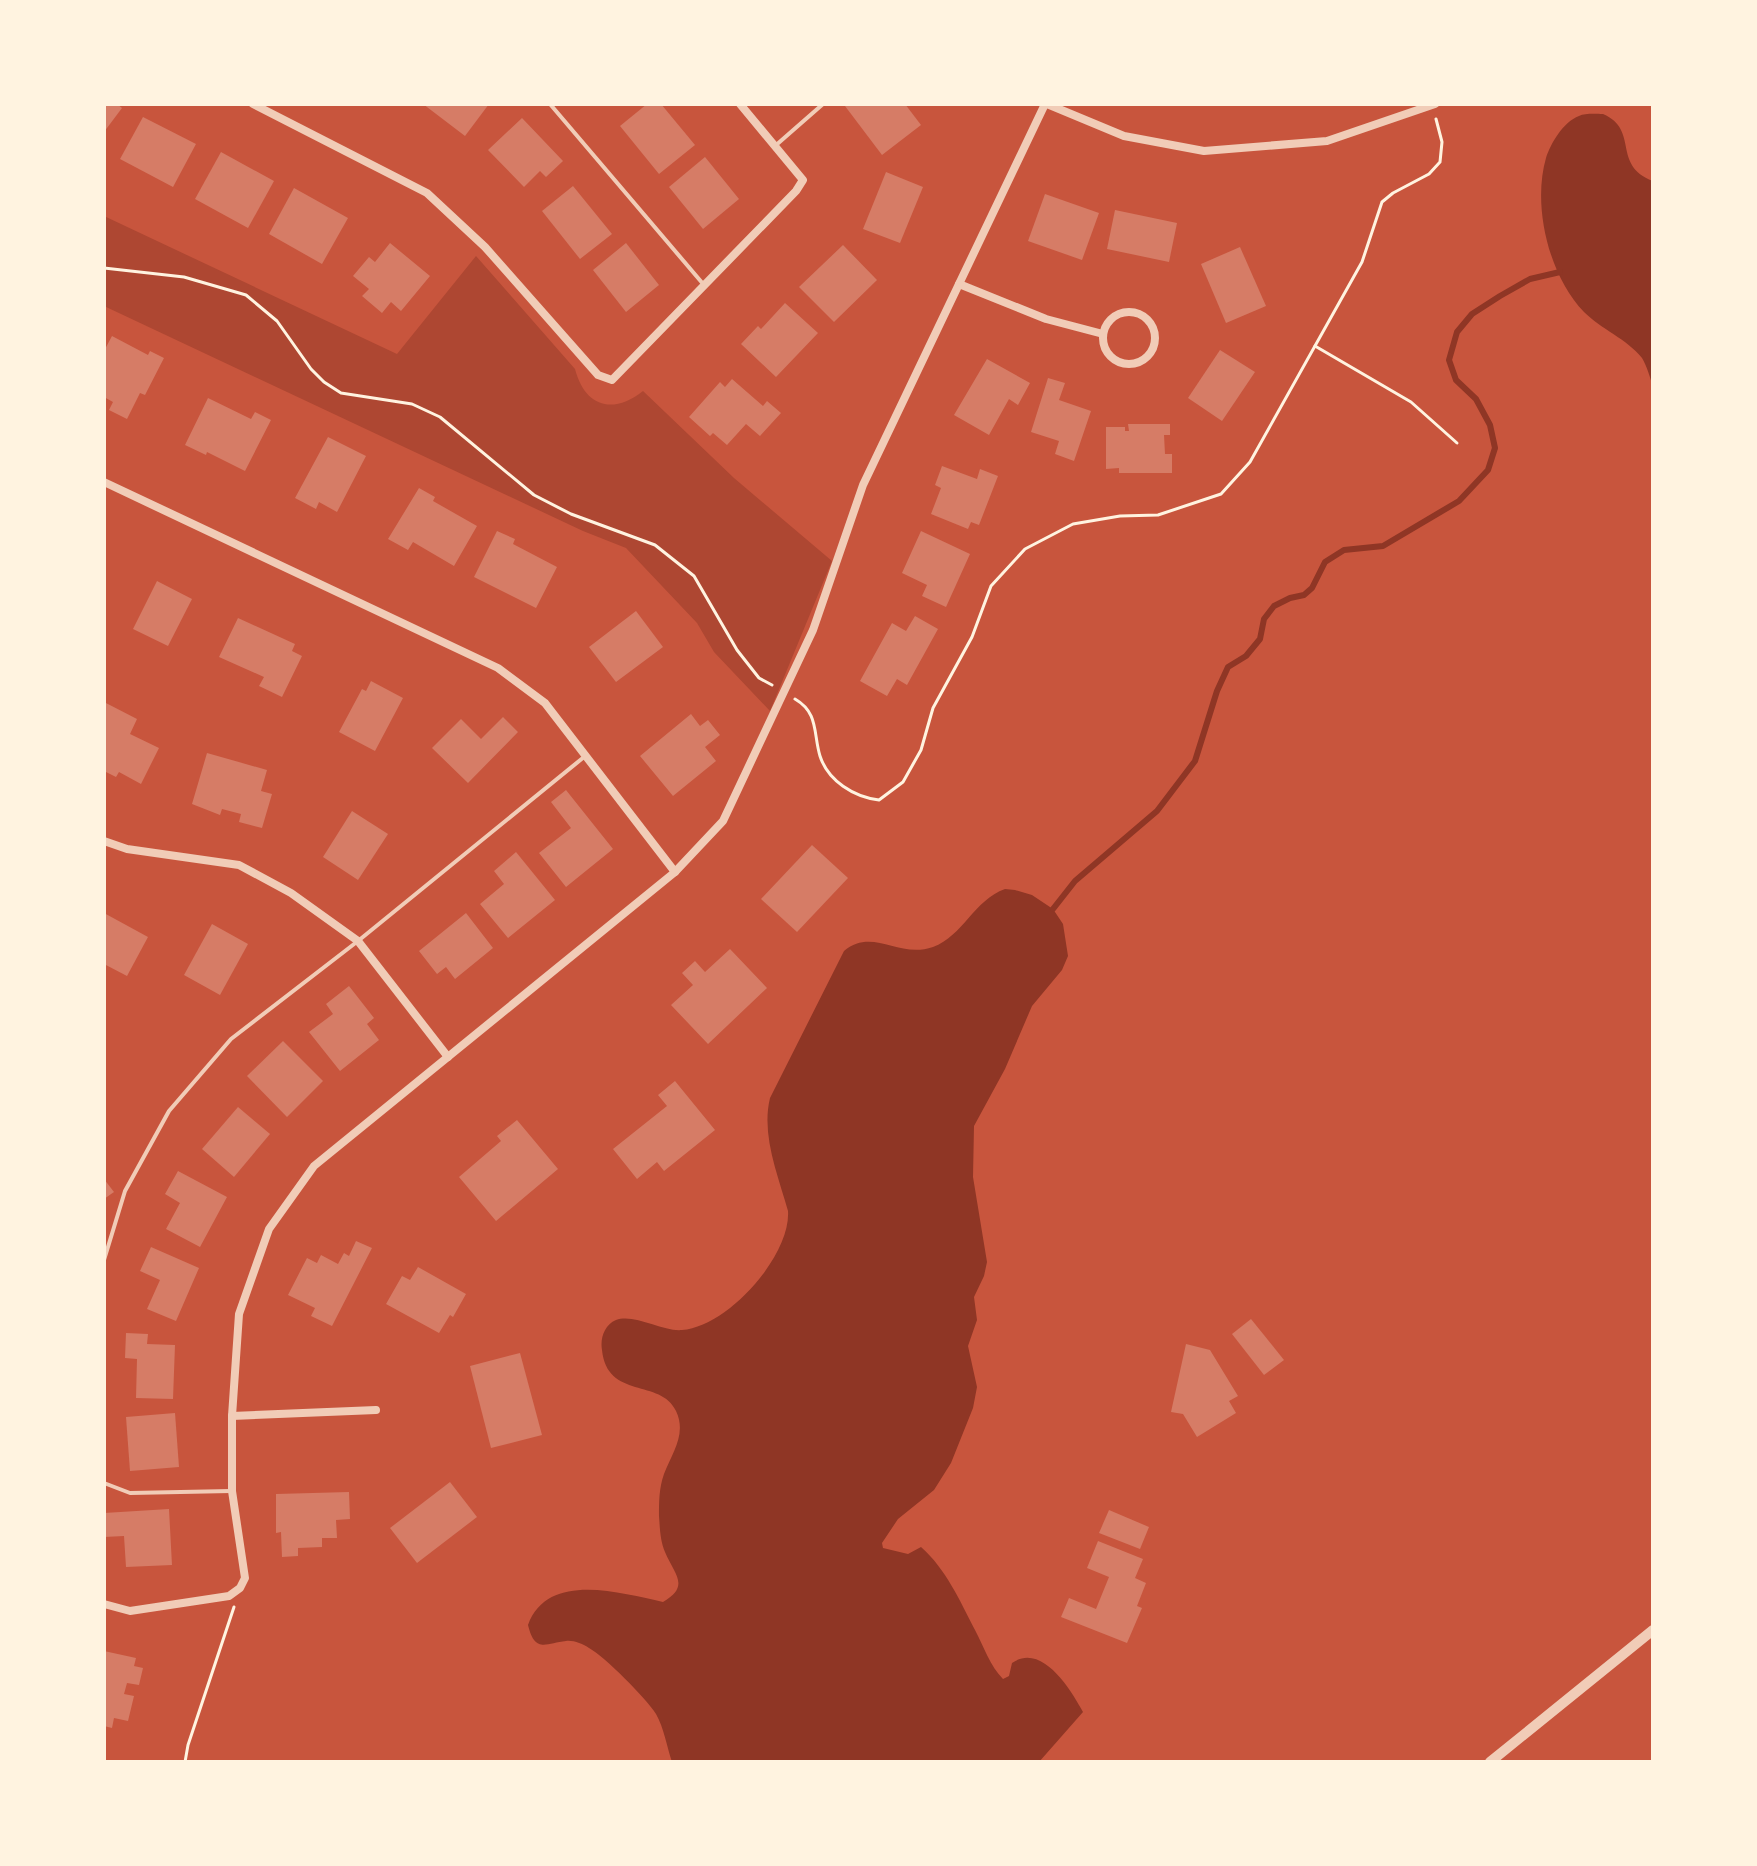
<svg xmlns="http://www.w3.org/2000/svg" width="1757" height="1866" font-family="'Times New Roman',serif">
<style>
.green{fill:#ae4732}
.water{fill:#8f3625}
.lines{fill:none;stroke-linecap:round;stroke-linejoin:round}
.stream{stroke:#8f3625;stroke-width:6}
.building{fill:#d67c66}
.path{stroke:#fff3e0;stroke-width:3}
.service{stroke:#f1ccb7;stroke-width:4}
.minor{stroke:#f1ccb7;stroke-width:8}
.tertiary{stroke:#f1ccb7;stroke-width:10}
</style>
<rect width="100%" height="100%" fill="#c8553d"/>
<path class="green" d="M104 216 397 354 476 256 575 369C585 407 613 415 643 391L734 478 832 561 770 711 714 652 697 623 626 548 583 531 104 306Z"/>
<g class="water">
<path d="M1603 114C1640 130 1611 165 1653 181V386C1650 378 1647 366 1642 358 1627 339 1601 329 1584 312 1549 276 1532 206 1546 158 1551 143 1563 122 1579 116 1585 113 1596 114 1603 114Z"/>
<path d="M1005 889 1015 890 1032 895 1053 909 1063 924 1068 956 1062 970 1032 1006 1005 1069 974 1126 973 1177 987 1262 984 1276 974 1297 977 1320 968 1346 977 1387 973 1408 951 1463 934 1490 898 1519 882 1543 883 1548 908 1554 921 1547C946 1569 960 1601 975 1630 984 1647 990 1666 1003 1679L1009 1676 1012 1663C1042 1642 1071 1690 1083 1712L1039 1762H672C667 1747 664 1728 656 1714 647 1699 604 1656 589 1648 583 1644 573 1640 566 1641 546 1643 535 1654 528 1625 548 1571 620 1593 663 1602 691 1586 674 1574 665 1552 660 1540 660 1529 659 1516 659 1502 659 1488 664 1474 672 1453 687 1434 676 1411 661 1378 607 1400 602 1350 600 1339 604 1325 616 1320 634 1313 663 1332 682 1330 727 1327 791 1256 788 1211 778 1175 761 1135 770 1098L844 951C873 927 898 959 933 947 963 936 974 900 1005 889Z"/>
</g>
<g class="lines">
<polyline class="stream" points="1053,909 1075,881 1157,811 1195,761 1217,691 1228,667 1246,656 1260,639 1264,619 1274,606 1290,598 1304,595 1312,588 1325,562 1344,550 1383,546 1459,501 1488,470 1495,448 1490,425 1476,399 1456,380 1449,360 1457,332 1472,314 1500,296 1530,279 1560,272"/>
</g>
<g class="building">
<polygon points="104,104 117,104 122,108 104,132"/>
<polygon points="423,104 489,104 465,136"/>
<polygon points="647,104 661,104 695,145 659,174 620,126"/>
<polygon points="847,104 905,104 921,125 882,155 845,106"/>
<polygon points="143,117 196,144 173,187 120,159"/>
<polygon points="522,118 563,161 546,177 540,171 524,187 488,150"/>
<polygon points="221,152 274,181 248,228 195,199"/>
<polygon points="705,157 739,199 703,229 669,187"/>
<polygon points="886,172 923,187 900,243 863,229"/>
<polygon points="573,186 612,234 580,259 542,211"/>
<polygon points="294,188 348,218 322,264 269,234"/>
<polygon points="1045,194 1099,213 1082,260 1028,241"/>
<polygon points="1115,210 1177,223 1169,262 1107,249"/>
<polygon points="390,243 430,276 401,311 391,302 382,313 362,296 369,289 353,276 369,257 375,262"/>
<polygon points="626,243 659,285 626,312 593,270"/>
<polygon points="843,245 877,280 834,322 799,287"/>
<polygon points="1240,247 1266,306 1226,323 1201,264"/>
<polygon points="785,303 818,333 776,377 741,344 758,326 761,329"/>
<polygon points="112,336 148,355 150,351 164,358 145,395 140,393 127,419 109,410 113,402 104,397 104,351"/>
<polygon points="1220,350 1255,372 1222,421 1188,398"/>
<polygon points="987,359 1030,383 1018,405 1009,399 989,435 954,415"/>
<polygon points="1048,378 1065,383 1059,400 1091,411 1074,461 1055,454 1059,441 1031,432"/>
<polygon points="732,379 763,406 767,401 781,413 760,436 746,424 727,445 713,433 710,436 689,417 720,382 725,387"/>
<polygon points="208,398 251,419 255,412 271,420 245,471 207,452 206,455 185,445"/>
<polygon points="1128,424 1170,424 1170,435 1164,435 1165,454 1172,454 1172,473 1119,473 1119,468 1106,469 1106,427 1125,427 1125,431 1129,431"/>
<polygon points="328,437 366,456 337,512 319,502 316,509 295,498"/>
<polygon points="942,466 977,479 980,469 998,476 979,525 971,522 968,529 931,514 941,488 935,485"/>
<polygon points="419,488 435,497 433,501 477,526 454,566 413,542 408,550 388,539"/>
<polygon points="497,531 515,539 513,544 557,567 536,608 474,577"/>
<polygon points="921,531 970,554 946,607 922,596 927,585 902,573"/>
<polygon points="157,581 192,599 168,646 133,629"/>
<polygon points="636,611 663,647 616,682 589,647"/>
<polygon points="915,616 938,629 907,685 897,679 887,696 860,681 892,623 906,631"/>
<polygon points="238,618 295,644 292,651 302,656 282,697 259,686 264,677 219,657"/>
<polygon points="371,681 403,698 375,751 339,732 362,689 366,691"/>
<polygon points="104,702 137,719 130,734 159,748 141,784 119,772 116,777 104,771"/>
<polygon points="691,714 700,726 708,720 720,735 705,747 716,761 673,796 640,756"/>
<polygon points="503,717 518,732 468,783 432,748 461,719 481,739"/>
<polygon points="207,753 267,770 261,791 272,794 262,828 239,822 241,814 222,809 220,815 192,804"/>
<polygon points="566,790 613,849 566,887 539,853 571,828 551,802"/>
<polygon points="352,811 388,834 358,880 323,857"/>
<polygon points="812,845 848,878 797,932 761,899"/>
<polygon points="516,852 555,900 508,938 480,904 504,884 494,871"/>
<polygon points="104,913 148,937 127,976 104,964"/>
<polygon points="466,913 493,948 455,979 446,967 437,974 419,951"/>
<polygon points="212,924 248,944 220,995 184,975"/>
<polygon points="730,949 767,988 708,1044 671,1005 693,985 682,973 695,961 705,972"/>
<polygon points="349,986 374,1018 367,1024 379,1040 340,1071 309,1032 333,1014 326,1004"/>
<polygon points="283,1041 323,1081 287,1117 247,1076"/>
<polygon points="675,1081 715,1130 664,1171 657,1162 637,1179 613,1149 667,1106 658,1095"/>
<polygon points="238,1107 270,1134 234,1177 202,1149"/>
<polygon points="517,1120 558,1169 496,1221 459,1177 501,1141 497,1136"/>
<polygon points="178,1171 227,1197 200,1247 166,1229 180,1203 165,1194"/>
<polygon points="104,1179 114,1192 104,1199"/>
<polygon points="356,1241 372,1248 332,1326 311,1316 315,1308 288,1295 307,1258 317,1263 321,1255 338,1264 344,1253 349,1256"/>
<polygon points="151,1247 199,1268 176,1321 147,1309 160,1280 140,1271"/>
<polygon points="418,1267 466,1294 453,1317 450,1315 439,1333 386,1304 402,1276 410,1280"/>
<polygon points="1251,1319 1284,1360 1264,1375 1232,1334"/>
<polygon points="126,1333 148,1334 147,1344 175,1345 173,1399 136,1398 137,1359 125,1358"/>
<polygon points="1186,1344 1210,1350 1238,1396 1229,1401 1236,1413 1197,1437 1183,1414 1171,1412"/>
<polygon points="520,1353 542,1435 491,1448 470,1366"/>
<polygon points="175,1413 179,1467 130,1471 126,1417"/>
<polygon points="450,1482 477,1517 417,1563 390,1528"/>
<polygon points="349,1492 350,1519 336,1520 337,1538 322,1538 322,1547 298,1548 298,1556 282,1557 281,1532 276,1533 276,1494"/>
<polygon points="169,1509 172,1565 126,1567 124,1536 104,1537 104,1513"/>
<polygon points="1109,1510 1149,1527 1140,1549 1099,1533"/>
<polygon points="1098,1541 1143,1559 1135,1578 1146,1583 1137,1606 1142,1608 1127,1643 1061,1617 1069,1598 1096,1609 1109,1577 1087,1568"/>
<polygon points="104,1651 136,1658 134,1666 143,1668 139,1685 127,1683 124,1694 134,1696 128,1721 114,1718 112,1728 104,1726"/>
</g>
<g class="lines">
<g class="path">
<polyline points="104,268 184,277 246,295 277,321 311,369 324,382 341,393 412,404 440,417 534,495 571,514 655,545 694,576 737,650 759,678 772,685"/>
<polyline points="1315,346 1411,402 1457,443"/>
<path d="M795 699C819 713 813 733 820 756 828 781 854 797 879 800L903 782 921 750 933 708 972 637 991 586 1025 549 1073 524 1120 516 1158 515 1221 494 1250 462 1362 262 1382 202 1393 193 1429 174 1440 162 1442 142 1436 119"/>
<polyline points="185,1762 188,1745 234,1607"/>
</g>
<g class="service">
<polyline points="550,104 704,285"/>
<polyline points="775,146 823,104"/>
<polyline points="104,1260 125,1191 169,1111 231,1039 358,941 584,757"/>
<polyline points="104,1483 130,1493 231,1491"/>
</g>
<g class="minor">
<polyline points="253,104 427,193 485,247 598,375 612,380 796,191 803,180 740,104"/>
<polyline points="1047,104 1124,136 1204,151 1327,141 1435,104"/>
<polyline points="959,284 1046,319 1103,334"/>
<circle cx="1129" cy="338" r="26"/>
<polyline points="104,482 498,668 545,703 675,872"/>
<polyline points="104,841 127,849 239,865 291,893 358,941 448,1057"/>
<polyline points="232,1416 376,1410"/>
<polyline points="104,1604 130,1611 229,1596 240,1588 245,1578 232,1491 232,1416 239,1314 269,1229 314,1166 675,872 723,821 813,630 863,485 1045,104"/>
</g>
<polyline class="tertiary" points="1490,1762 1653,1630"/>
</g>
<rect width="1757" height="1866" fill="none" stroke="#fff3e0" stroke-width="212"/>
</svg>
